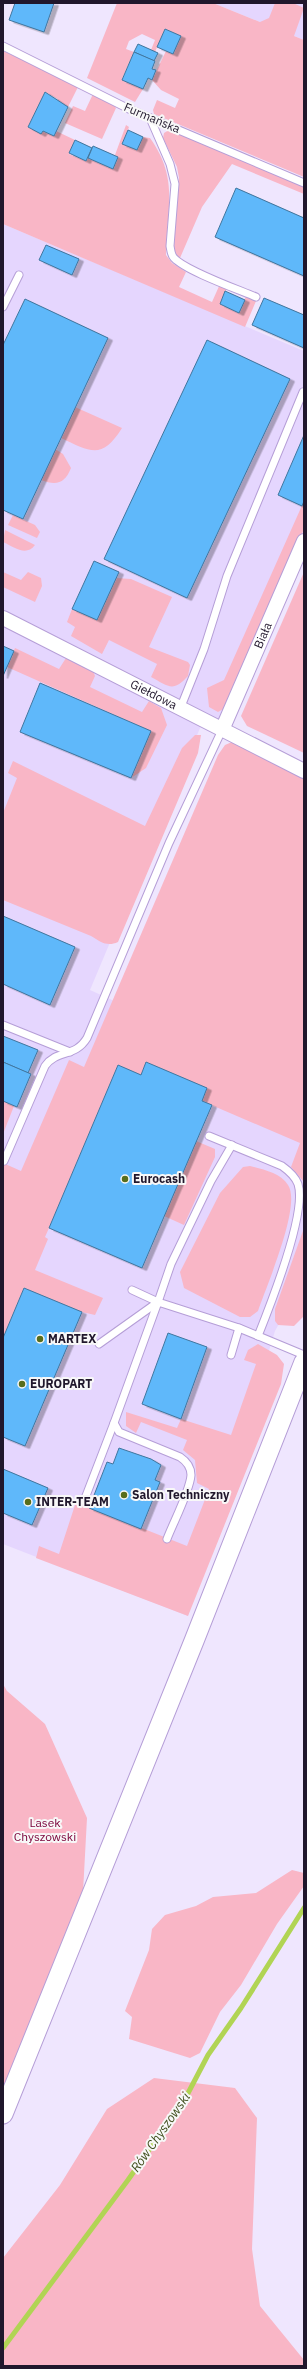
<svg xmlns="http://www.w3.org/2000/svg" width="307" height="2369" font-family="'IBM Plex Sans',sans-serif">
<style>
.built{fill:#e5d6fe}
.green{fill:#f9b6c6}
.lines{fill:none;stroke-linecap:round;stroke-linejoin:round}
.stream{stroke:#b1d454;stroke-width:5}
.building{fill:#5fb8fa;stroke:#40769e;filter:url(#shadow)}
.lane-casing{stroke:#b59ed7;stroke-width:9}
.street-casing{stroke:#b59ed7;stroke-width:16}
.secondary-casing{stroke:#b59ed7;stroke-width:21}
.lane{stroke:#fff;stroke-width:7}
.street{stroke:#fff;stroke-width:14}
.secondary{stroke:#fff;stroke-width:19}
.poi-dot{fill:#586d1b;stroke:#f8f8f8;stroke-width:1.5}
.labels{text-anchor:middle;stroke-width:4;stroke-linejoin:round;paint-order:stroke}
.street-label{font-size:12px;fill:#20172c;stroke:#f8f8f8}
.poi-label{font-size:12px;font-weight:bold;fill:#20172c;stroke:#f8f8f8;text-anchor:start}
.park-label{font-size:12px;fill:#790038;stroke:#f8f8f8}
.water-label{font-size:13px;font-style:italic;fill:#414f1d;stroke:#f8f8f8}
</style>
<defs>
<filter id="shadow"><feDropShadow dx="4.5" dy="2.5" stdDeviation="0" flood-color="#0004"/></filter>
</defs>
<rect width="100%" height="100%" fill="#efe6fe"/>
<g class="built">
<polygon points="213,3 304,3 304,40 260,22"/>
<polygon points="3,224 304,351 304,541 222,730 203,721 90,990 304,1087 304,1279 275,1331 188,1616 3,1544"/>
</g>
<g class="green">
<polygon points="117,3 213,3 260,22 269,18 275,3 293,3 304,8 294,36 304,40 304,177 154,114 153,110 157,100 175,108 179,99 161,90 152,80 166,51 181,36 165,29 155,52 151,50 155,40 142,34 129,41 126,49 134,52 122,79 143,89 135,102 87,78"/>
<path d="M3 51 79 85 68 107 57 101 58 99 45 92 28 127 41 134 43 131 54 136 56 131 75 140 69 154 86 161 88 158 113 169 118 157 115 155 126 125 129 127 122 144 137 150 143 137 150 138C180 180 166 210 166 255L172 263 186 272 179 287 212 302 220 284 227 288 220 304 239 313 246 296 256 301 245 327 3 224Z"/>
<polygon points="93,94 112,103 116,108 102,139 65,123 73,106 85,111"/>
<polygon points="169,130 304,186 304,194 232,164 202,207 180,258 176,255 174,247 179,178 177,167 163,138 164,133"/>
<path d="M75 407 122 428C102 460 91 452 61 438Z"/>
<path d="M55 449 63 454 71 468C65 483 57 486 41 480Z"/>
<polygon points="304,501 304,529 225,708 218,712 209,707 207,688 224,680"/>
<polygon points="13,515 35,525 40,532 37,538 8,525"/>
<path d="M5 530 35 545C26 557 14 547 3 542Z"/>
<polygon points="3,572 21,580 28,572 41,578 42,586 35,602 3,587"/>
<polygon points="304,572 304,753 247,726 241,716"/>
<path d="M116 578 131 579 172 597 149 647 188 662 190 665 188 676C173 693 168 686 151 677L157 664 109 640 102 654 71 636 75 627 67 622 72 609 97 620Z"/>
<polygon points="15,648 59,669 66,658 93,671 95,676 90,687 142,712 149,701 161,708 167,725 146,768 131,778 151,731 7,667"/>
<path d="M195 735H201L198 753 118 942C107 947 101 942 91 936L3 900V813L17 778 8 773 13 761 145 826 182 748Z"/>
<polygon points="232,742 304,778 304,1182 291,1167 300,1143 202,1101 207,1088 146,1062 141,1075 118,1065 49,1228 45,1237 48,1239 35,1270 103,1298 95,1315 82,1312 24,1288 3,1338 3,1163 21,1171 69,1060 84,1067 218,755 225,745"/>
<polygon points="3,1101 14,1106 3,1134"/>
<polygon points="196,1141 215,1149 215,1157 184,1225 164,1216"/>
<path d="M250 1166C262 1169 281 1173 288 1185 302 1205 266 1287 258 1311L250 1317H240L184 1288 180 1272 220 1193 243 1167Z"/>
<polygon points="304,1228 304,1316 294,1326 278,1325 275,1321 275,1309"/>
<polygon points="258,1344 277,1355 284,1364 281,1384 188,1616 36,1558 39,1546 59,1554 76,1502 187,1546 209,1489 197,1483 195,1460 183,1450 187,1440 141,1422 136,1433 126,1426 126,1412 177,1428 181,1419 231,1435 256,1364 244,1360 248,1350"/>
<polygon points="3,1684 7,1691 45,1724 87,1818 83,1892 3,2089"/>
<polygon points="292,1870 304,1873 304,1886 277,1924 241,1985 220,2012 200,2053 190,2058 129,2039 132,2017 125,2011 149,1950 152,1929 165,1915 196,1906 213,1897 256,1893"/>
<polygon points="154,2078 235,2088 257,2118 252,2249 260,2306 304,2360 304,2366 3,2366 3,2258 60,2185 107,2109"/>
</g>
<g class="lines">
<polyline class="stream" points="3,2348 128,2180 186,2097 208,2055 241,2008 304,1908"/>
</g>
<g class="building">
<polygon points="15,3 54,3 44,32 9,20"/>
<polygon points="165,29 181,36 173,54 157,47"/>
<polygon points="138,44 158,53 154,61 134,52"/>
<polygon points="134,52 155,61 152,69 156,70 152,80 148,78 143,89 122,80"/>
<polygon points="45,92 68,107 54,136 43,131 41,134 28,127"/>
<polygon points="128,130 143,137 137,150 122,144"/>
<polygon points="75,140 92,148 86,161 69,153"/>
<polygon points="93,146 118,157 113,169 88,158"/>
<polygon points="236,188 304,218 304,276 215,237"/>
<polygon points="46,245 79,259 72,275 39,260"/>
<polygon points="225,291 245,300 239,313 220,304"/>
<polygon points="264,298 304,315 304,348 252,325"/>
<polygon points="25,299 108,338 23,519 3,510 3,345"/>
<polygon points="207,340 290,379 187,598 104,559"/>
<polygon points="304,435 304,501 302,506 278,495"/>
<polygon points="94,561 119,572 97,620 72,609"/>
<polygon points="3,646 14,651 3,676"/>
<polygon points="40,683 151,731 131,778 20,732"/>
<polygon points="3,916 75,947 50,1005 3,984"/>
<polygon points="3,1036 38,1050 28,1073 3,1062"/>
<polygon points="3,1062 31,1074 17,1107 3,1101"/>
<polygon points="146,1062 207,1088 202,1101 212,1105 142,1268 49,1228 118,1065 141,1075"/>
<polygon points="24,1288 82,1312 25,1446 3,1437 3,1338"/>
<polygon points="168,1333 207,1347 181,1419 142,1404"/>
<polygon points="119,1448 151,1459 161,1465 155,1480 160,1482 141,1529 89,1508 107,1462 113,1464"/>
<polygon points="3,1469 48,1488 32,1525 3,1513"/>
</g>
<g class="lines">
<defs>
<g id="lane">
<polyline points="3,46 129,109 304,183"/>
<path d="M150 118 170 164 175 184 170 246C171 251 171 255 174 258 186 271 237 289 256 297"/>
<polyline points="3,307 19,275"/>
<polyline points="180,709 204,649 227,576 303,392"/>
<polyline points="3,1025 70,1052"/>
<path d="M209 1136 282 1166C289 1171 295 1176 298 1184 307 1212 270 1306 258 1336"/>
<path d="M4 1161 45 1066C57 1049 75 1058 87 1038L169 843 222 730"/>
<polyline points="158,1302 171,1264 211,1181 232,1145"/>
<polyline points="99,1344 158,1302 132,1290"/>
<polyline points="231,1355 239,1328"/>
<polyline points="84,1501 114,1423"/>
<path d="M167 1539C173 1523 190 1491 191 1475 191 1467 186 1461 180 1457L119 1432 114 1423 158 1302 239 1328 304 1355"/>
</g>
<g id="street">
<path id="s1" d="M3 618 304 771"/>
<path id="s2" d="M222 730 304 541"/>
</g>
<polyline id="secondary" points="3,2114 194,1641 304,1362"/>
</defs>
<use href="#lane" class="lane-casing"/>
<use href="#street" class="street-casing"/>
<use href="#secondary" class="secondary-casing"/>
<use href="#lane" class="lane"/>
<use href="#street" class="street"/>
<use href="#secondary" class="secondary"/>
</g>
<g class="poi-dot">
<circle cx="125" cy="1179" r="4"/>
<circle cx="40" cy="1339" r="4"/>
<circle cx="22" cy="1384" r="4"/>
<circle cx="124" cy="1495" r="4"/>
<circle cx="28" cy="1502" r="4"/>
</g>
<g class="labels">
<g class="street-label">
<text transform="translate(152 118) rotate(23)" y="4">Furmańska</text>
<text dy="4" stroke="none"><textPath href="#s2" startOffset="103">Biała</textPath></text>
<text dy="4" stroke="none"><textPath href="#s1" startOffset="169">Giełdowa</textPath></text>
</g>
<g class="poi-label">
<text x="133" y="1183">Eurocash</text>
<text x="48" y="1343">MARTEX</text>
<text x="30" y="1388">EUROPART</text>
<text x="132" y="1499">Salon Techniczny</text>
<text x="36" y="1506">INTER-TEAM</text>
</g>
<g class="park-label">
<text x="45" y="1827">Lasek<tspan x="45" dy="14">Chyszowski</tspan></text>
</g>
<g class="water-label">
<text transform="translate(160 2132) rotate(-55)" y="5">Rów Chyszowski</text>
</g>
</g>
<rect width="307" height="2369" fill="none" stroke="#20172c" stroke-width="8"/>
</svg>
